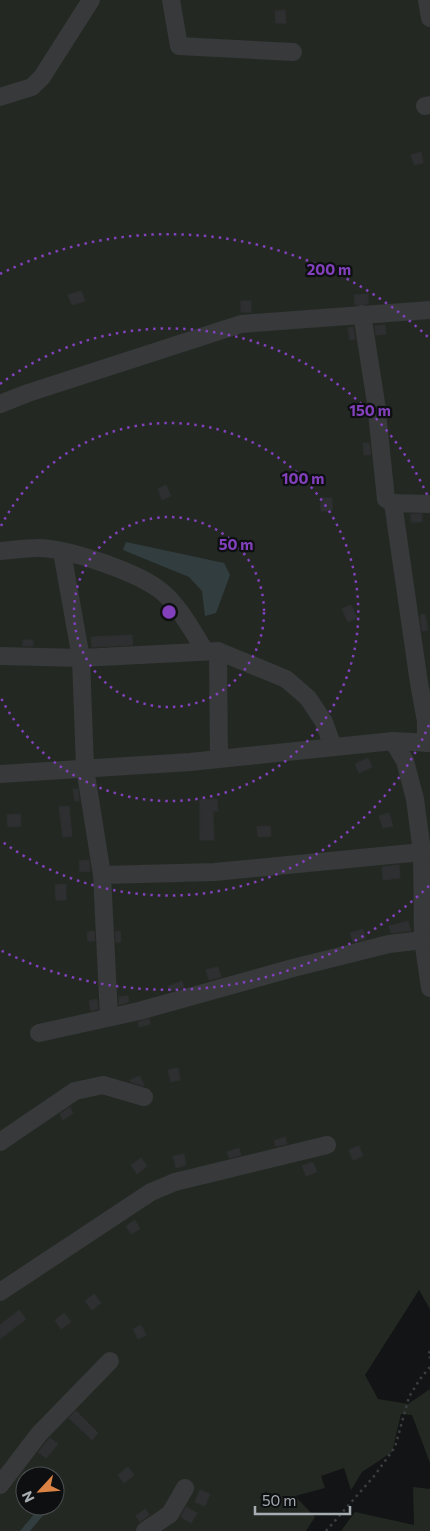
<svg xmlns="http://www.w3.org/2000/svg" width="430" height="1531" font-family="Commissioner,sans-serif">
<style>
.green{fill:#232922;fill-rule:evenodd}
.water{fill:#323d40}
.building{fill:#2e2f30;stroke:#2d2e30}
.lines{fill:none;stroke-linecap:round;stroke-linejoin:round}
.path{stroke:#3b3e40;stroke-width:2.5;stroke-dasharray:2.5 4;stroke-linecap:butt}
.minor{stroke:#37393b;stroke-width:18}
.ring{fill:none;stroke:#8240bd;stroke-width:2.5;stroke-dasharray:2.5 5}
.centre{fill:#8240bd;stroke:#0e0f10;stroke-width:2.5}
.ring-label{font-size:15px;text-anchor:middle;font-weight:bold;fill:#8240bd;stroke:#0e0f10;stroke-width:4.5;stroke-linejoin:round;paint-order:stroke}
</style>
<rect width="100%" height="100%" fill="#131415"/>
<g class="green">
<path d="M0 0H430V1309L419 1290 365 1375 378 1399 408 1404 430 1389V1463L412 1415 401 1414 392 1452 362 1472 351 1490 344 1468 321 1476 325 1488 295 1496 315 1517 306 1531H0ZM25 1476H55V1506H25Z"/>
<polygon points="413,1487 430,1489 430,1531 341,1531 355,1512 414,1525"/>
</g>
<g class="water">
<polygon points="126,542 224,563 230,575 216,613 205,616 202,591 189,577 123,550"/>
<polygon points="41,1506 51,1506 30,1531 20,1531"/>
</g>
<g class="building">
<polygon points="285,10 286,23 276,23 275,11"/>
<polygon points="421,152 423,163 414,165 411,155"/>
<polygon points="81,291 85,301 72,305 68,295"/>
<polygon points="368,294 368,304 355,305 354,295"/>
<rect x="241" y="301" width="10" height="11"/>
<polygon points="385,325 386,334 376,335 375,326"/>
<polygon points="353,327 355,339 350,340 348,328"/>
<polygon points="363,443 369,443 371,454 364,455"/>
<polygon points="166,485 171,496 162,500 158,489"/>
<rect x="321" y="498" width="11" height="13"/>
<rect x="411" y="514" width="11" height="8"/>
<polygon points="351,605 357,618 348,622 342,609"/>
<polygon points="425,614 428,630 422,631 420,615"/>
<polygon points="132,635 133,645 92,647 91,637"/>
<rect x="23" y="640" width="10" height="6"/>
<polygon points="368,758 372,767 359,773 355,764"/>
<polygon points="73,789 78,789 79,801 75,801"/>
<polygon points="217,799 218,811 213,811 214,840 200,840 200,800"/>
<polygon points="69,806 72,836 63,837 59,807"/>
<polygon points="389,813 393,826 383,828 379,816"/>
<polygon points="20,814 21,826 8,827 7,815"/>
<polygon points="270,826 271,836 258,837 257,827"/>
<polygon points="89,860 90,871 80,872 79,861"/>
<polygon points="399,865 400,878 383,880 382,867"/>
<polygon points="66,884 66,900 56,900 55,885"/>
<polygon points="408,921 411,931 391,933 389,926"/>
<polygon points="363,929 366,939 353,942 350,933"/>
<polygon points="94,931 95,941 88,941 87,932"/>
<polygon points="120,931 121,942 116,942 115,932"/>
<polygon points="218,967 221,977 209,980 206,970"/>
<polygon points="182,981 184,987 170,991 168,986"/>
<polygon points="128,996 129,1002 119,1005 119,997"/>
<polygon points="97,999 98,1009 91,1011 89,1001"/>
<polygon points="149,1019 150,1024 139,1027 138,1022"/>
<polygon points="178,1068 180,1080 171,1082 168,1070"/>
<polygon points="140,1076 144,1086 131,1082 130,1080"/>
<polygon points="70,1107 73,1113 63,1120 60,1114"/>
<polygon points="285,1137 287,1144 276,1146 274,1141"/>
<polygon points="359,1146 363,1156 353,1160 349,1150"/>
<polygon points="239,1148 241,1155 229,1158 227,1152"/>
<polygon points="184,1154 186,1165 176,1168 173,1156"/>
<polygon points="141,1158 147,1166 137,1174 131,1165"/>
<polygon points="313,1162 317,1172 306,1176 302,1166"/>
<polygon points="135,1220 140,1229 131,1234 126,1226"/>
<polygon points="94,1294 101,1303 92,1310 85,1301"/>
<polygon points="19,1310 26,1319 0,1339 0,1325"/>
<polygon points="64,1313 71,1322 61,1329 55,1320"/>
<polygon points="141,1325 146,1335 138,1339 133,1329"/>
<polygon points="76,1411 98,1433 92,1440 69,1418"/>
<polygon points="50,1438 58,1444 46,1458 38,1452"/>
<polygon points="128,1467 134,1475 124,1483 118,1475"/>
<polygon points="200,1490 210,1494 205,1506 195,1502"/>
<polygon points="186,1507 197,1513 191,1523 181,1517"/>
<polygon points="145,1509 149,1515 140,1522 136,1516"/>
</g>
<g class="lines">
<g class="path">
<polyline points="430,1351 428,1355 430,1358"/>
<polyline points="326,1531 375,1475 395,1447 409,1397 420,1379 430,1367"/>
</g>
<g class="minor">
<polyline points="171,0 179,46 293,52"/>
<polyline points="427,0 430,18"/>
<polyline points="0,97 32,87 42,77 91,0"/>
<polyline points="425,106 430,105"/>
<polyline points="362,314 376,403 386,499 393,503"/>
<polyline points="0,404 28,393 241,324 430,310"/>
<path d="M0 551C13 550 26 548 38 548 67 548 133 571 157 588 176 600 193 632 205 651"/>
<polyline points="62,552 81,658 85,768 102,875 109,1017"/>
<polyline points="218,651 219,759"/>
<polyline points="0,656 81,658 218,651 286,679 308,698 324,722 333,747"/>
<polyline points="393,741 405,761 415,799 422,852 423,940 430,988"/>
<polyline points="426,743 426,721 419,683 393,503 430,504"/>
<polyline points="0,774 190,762 393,741 430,743"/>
<polyline points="102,875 215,872 422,852"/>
<polyline points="39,1033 139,1011 293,968 389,944 423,940"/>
<polyline points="0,1142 75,1091 103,1085 144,1097"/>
<polyline points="0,1292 151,1192 175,1182 327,1145"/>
<polyline points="0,1485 39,1434 110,1361"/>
<polyline points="145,1531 170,1514 185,1488"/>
</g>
</g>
<g class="ring">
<circle cx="169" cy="612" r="95"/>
<path d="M1 526A189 189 0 1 1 1 698"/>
<path d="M429 725A284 284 0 0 1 0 840M0 384A284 284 0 0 1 429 499"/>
<path d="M429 886A378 378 0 0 1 0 950M0 274A378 378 0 0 1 429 338"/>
</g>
<circle cx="169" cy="612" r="8" class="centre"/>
<g class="ring-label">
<text x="329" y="275">200 m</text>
<text x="370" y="416">150 m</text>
<text x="303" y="484">100 m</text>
<text x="236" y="550">50 m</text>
</g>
<g transform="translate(40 1491) rotate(244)"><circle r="24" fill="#0e0f10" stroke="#4b4f51"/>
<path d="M0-4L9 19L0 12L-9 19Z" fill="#db8345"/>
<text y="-8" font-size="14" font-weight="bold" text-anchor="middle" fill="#a7aeb3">N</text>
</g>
<path d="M255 1506v8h95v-8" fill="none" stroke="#a7aeb3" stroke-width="2.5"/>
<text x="262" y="1506" font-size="15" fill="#a7aeb3" stroke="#0e0f10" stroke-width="4" paint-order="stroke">50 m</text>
</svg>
